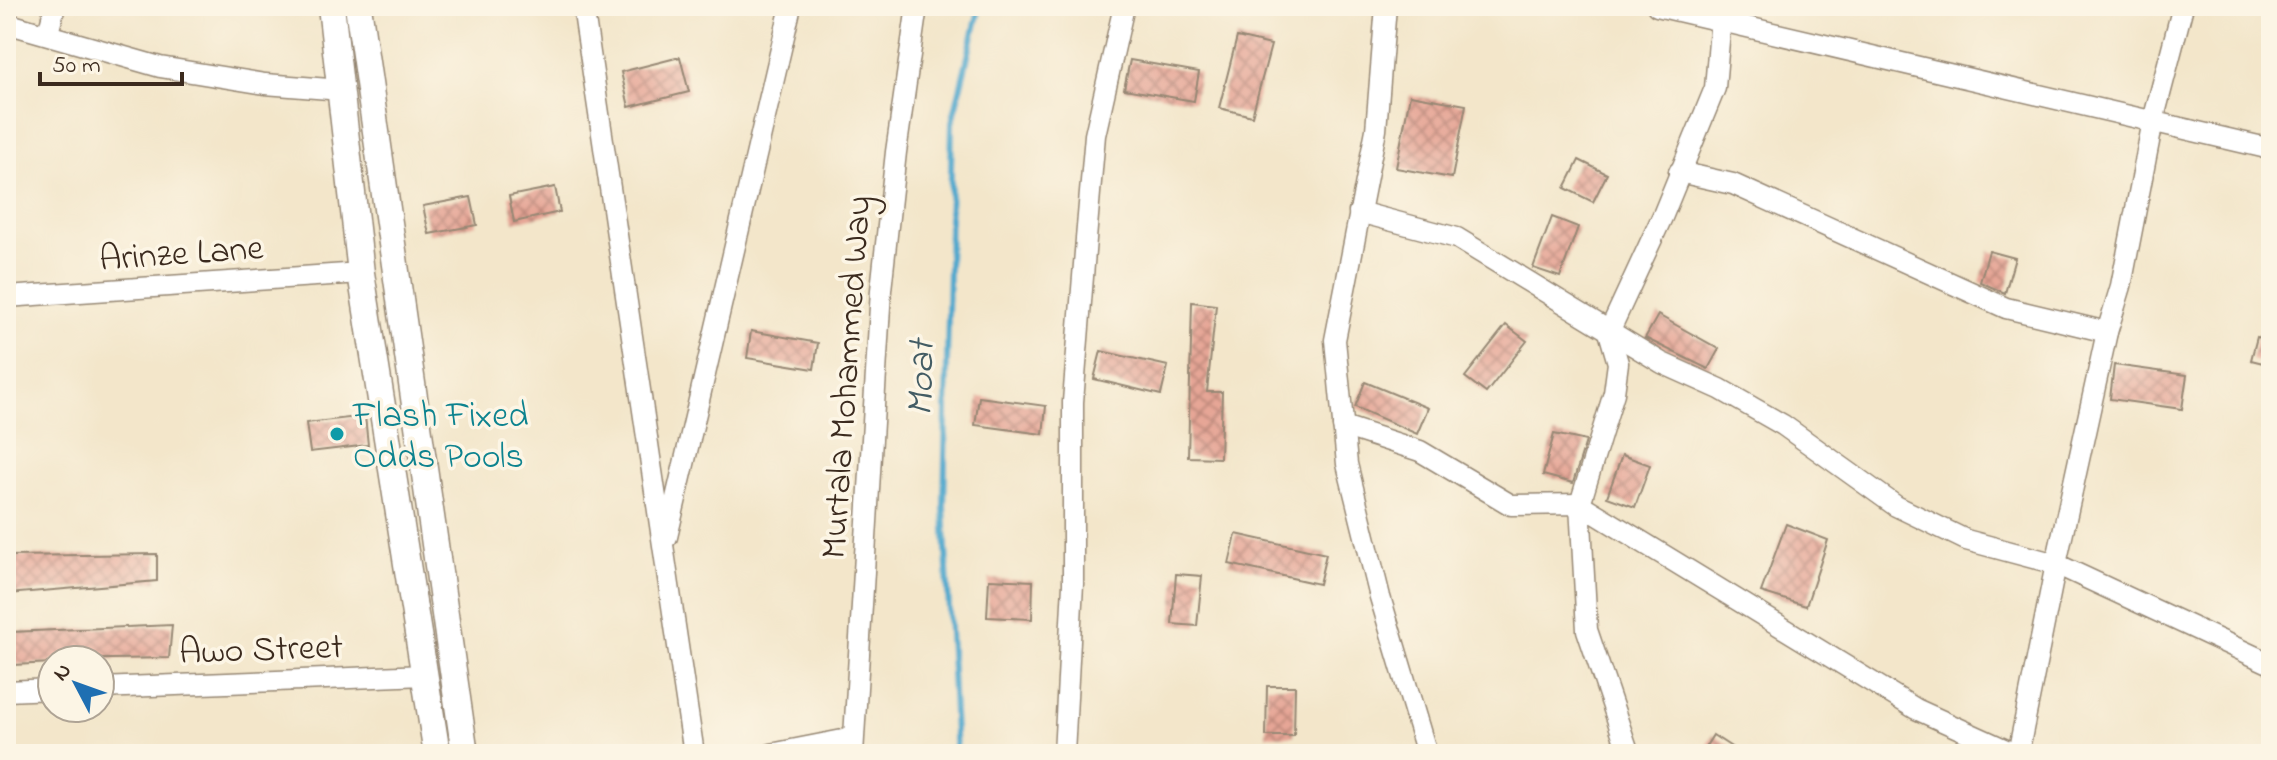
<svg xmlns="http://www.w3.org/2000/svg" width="2277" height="760" font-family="'Indie Flower',sans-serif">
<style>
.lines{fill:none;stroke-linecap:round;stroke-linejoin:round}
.stream{stroke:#50a8cd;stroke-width:6}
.building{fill:url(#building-cross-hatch)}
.minor-casing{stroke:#978874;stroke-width:23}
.major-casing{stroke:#978874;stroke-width:29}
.minor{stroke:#fff;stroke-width:20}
.major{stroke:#fff;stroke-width:26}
.culture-dot{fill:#0f9aa8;stroke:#fcf5e5;stroke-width:3}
.labels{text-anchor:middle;stroke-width:7;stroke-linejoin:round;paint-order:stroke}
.street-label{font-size:36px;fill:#3b2a1e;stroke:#fcf5e5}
.culture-label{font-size:36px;fill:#0d838f;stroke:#fcf5e5;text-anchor:start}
.water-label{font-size:38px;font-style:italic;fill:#435c64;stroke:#fcf5e5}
</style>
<defs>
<pattern id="building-cross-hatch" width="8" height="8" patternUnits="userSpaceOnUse" patternTransform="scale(2)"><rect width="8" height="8" fill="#e6a696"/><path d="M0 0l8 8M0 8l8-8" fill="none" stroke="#bc877a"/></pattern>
</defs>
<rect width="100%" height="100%" fill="#fcf5e5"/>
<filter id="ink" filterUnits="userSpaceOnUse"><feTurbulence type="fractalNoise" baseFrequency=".0125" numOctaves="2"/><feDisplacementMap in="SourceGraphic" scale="16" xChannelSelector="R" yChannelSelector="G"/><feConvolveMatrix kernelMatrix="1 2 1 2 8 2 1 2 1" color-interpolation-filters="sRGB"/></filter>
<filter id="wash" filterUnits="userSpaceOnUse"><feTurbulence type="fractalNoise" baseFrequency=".006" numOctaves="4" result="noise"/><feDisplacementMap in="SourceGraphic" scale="32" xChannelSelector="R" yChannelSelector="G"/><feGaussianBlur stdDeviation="1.8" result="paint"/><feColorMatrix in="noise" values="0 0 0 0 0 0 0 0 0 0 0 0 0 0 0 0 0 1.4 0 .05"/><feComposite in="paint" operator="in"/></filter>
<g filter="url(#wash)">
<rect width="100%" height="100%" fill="#f3e6ca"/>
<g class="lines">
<polyline class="stream" points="956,754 944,507 952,123 980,6"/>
</g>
<g id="blocks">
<g class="building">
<polygon points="1237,37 1271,45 1252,116 1219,108"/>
<polygon points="680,57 689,92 629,107 621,72"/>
<polygon points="1130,60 1199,72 1194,101 1124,89"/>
<polygon points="1410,95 1466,105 1452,178 1396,168"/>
<polygon points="1579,160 1607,174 1593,202 1565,188"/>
<polygon points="555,187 560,212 514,222 509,196"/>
<polygon points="471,197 477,225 429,234 423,206"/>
<polygon points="1552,217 1578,227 1560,277 1533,268"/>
<polygon points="1989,251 2015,258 2005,293 1980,282"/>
<polygon points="1192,302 1216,305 1207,392 1222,392 1220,458 1188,457"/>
<polygon points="1658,315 1719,349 1708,369 1645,338"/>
<polygon points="1506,325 1527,341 1486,393 1465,377"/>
<polygon points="751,331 818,343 814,369 747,358"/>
<polygon points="2257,337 2271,340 2271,365 2251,360"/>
<polygon points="1101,351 1168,366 1161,395 1094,379"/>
<polygon points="2114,365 2187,375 2182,409 2110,399"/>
<polygon points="1365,382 1428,408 1417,434 1355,407"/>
<polygon points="979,397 1046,406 1043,434 975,425"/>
<polygon points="365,416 368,445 310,452 306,423"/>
<polygon points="1554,434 1586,441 1573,483 1543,475"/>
<polygon points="1622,455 1650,465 1635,507 1607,497"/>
<polygon points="1786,524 1828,540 1806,606 1761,592"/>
<polygon points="1236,534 1326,554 1319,584 1229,564"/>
<polygon points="157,554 157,581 8,594 10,556"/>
<polygon points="1176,574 1202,576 1197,626 1172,624"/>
<polygon points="989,579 1033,581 1032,619 987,617"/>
<polygon points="172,625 169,658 52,660 52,663 13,665 11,632"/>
<polygon points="1267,686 1295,686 1294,736 1266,736"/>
<polygon points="1713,735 1742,754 1701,754"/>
</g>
</g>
</g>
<g filter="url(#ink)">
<use href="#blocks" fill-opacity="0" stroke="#978874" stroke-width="2"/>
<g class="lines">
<defs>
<g id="minor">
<polyline points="583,6 694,754"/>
<polyline points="1386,6 1376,130 1335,340 1347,464 1380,597 1427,754"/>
<polyline points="1657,6 2271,149"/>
<polyline points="6,23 160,67 265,84 342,90"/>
<polyline points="48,33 55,6"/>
<polyline points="1679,172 1733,184 2006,308 2107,332"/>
<polyline points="1359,212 1457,238 1662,363 1720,389 1783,425 1896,506 1966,540 2056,564 2271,664"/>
<polyline points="6,297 361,273"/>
<polyline points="1343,426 1420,451 1511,505 1580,504 1916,709 2015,754"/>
<polyline points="667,537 791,6"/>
<polyline points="100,688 425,675"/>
<polyline points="6,691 52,689"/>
<polyline points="771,754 853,738"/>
<polyline points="853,754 881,290 896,152 917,6"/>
<polyline points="1064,754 1073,584 1073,402 1086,239 1095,135 1124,6"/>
<polyline points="1629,754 1587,630 1580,504 1614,393 1618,363 1609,332 1663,215 1715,88 1722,6"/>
<polyline points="2018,754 2056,564 2107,332 2121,286 2153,121 2183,6"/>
</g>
<g id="major">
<polyline points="331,6 361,273 437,754"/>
<polyline points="358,6 465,754"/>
</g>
</defs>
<use href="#minor" class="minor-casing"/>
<use href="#major" class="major-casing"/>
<use href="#minor" class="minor"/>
<use href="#major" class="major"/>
</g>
</g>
<circle class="culture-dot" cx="337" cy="434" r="8"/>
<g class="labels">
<g class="street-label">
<text transform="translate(181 251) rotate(-4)" y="13">Arinze Lane</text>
<text transform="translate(844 377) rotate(-86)" y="13">Murtala Mohammed Way</text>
<text transform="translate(261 647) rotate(-2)" y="13">Awo Street</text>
</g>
<g class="culture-label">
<text x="353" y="426">Flash Fixed<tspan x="353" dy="41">Odds Pools</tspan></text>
</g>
<g class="water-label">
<text transform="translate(919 378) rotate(-89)" y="13">Moat</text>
</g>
</g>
<rect width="2277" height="760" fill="none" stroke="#fcf5e5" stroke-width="32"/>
<g transform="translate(76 684) rotate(311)"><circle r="38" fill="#fcf5e5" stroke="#afa495" stroke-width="2"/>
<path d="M0-6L14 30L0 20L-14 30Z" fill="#1f6fb2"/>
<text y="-12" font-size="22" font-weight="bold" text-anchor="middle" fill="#3b2a1e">N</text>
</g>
<path d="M40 72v12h142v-12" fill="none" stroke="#3b2a1e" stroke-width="4"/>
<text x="52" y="72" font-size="24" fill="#3b2a1e" stroke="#fcf5e5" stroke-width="6" paint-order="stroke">50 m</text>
</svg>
